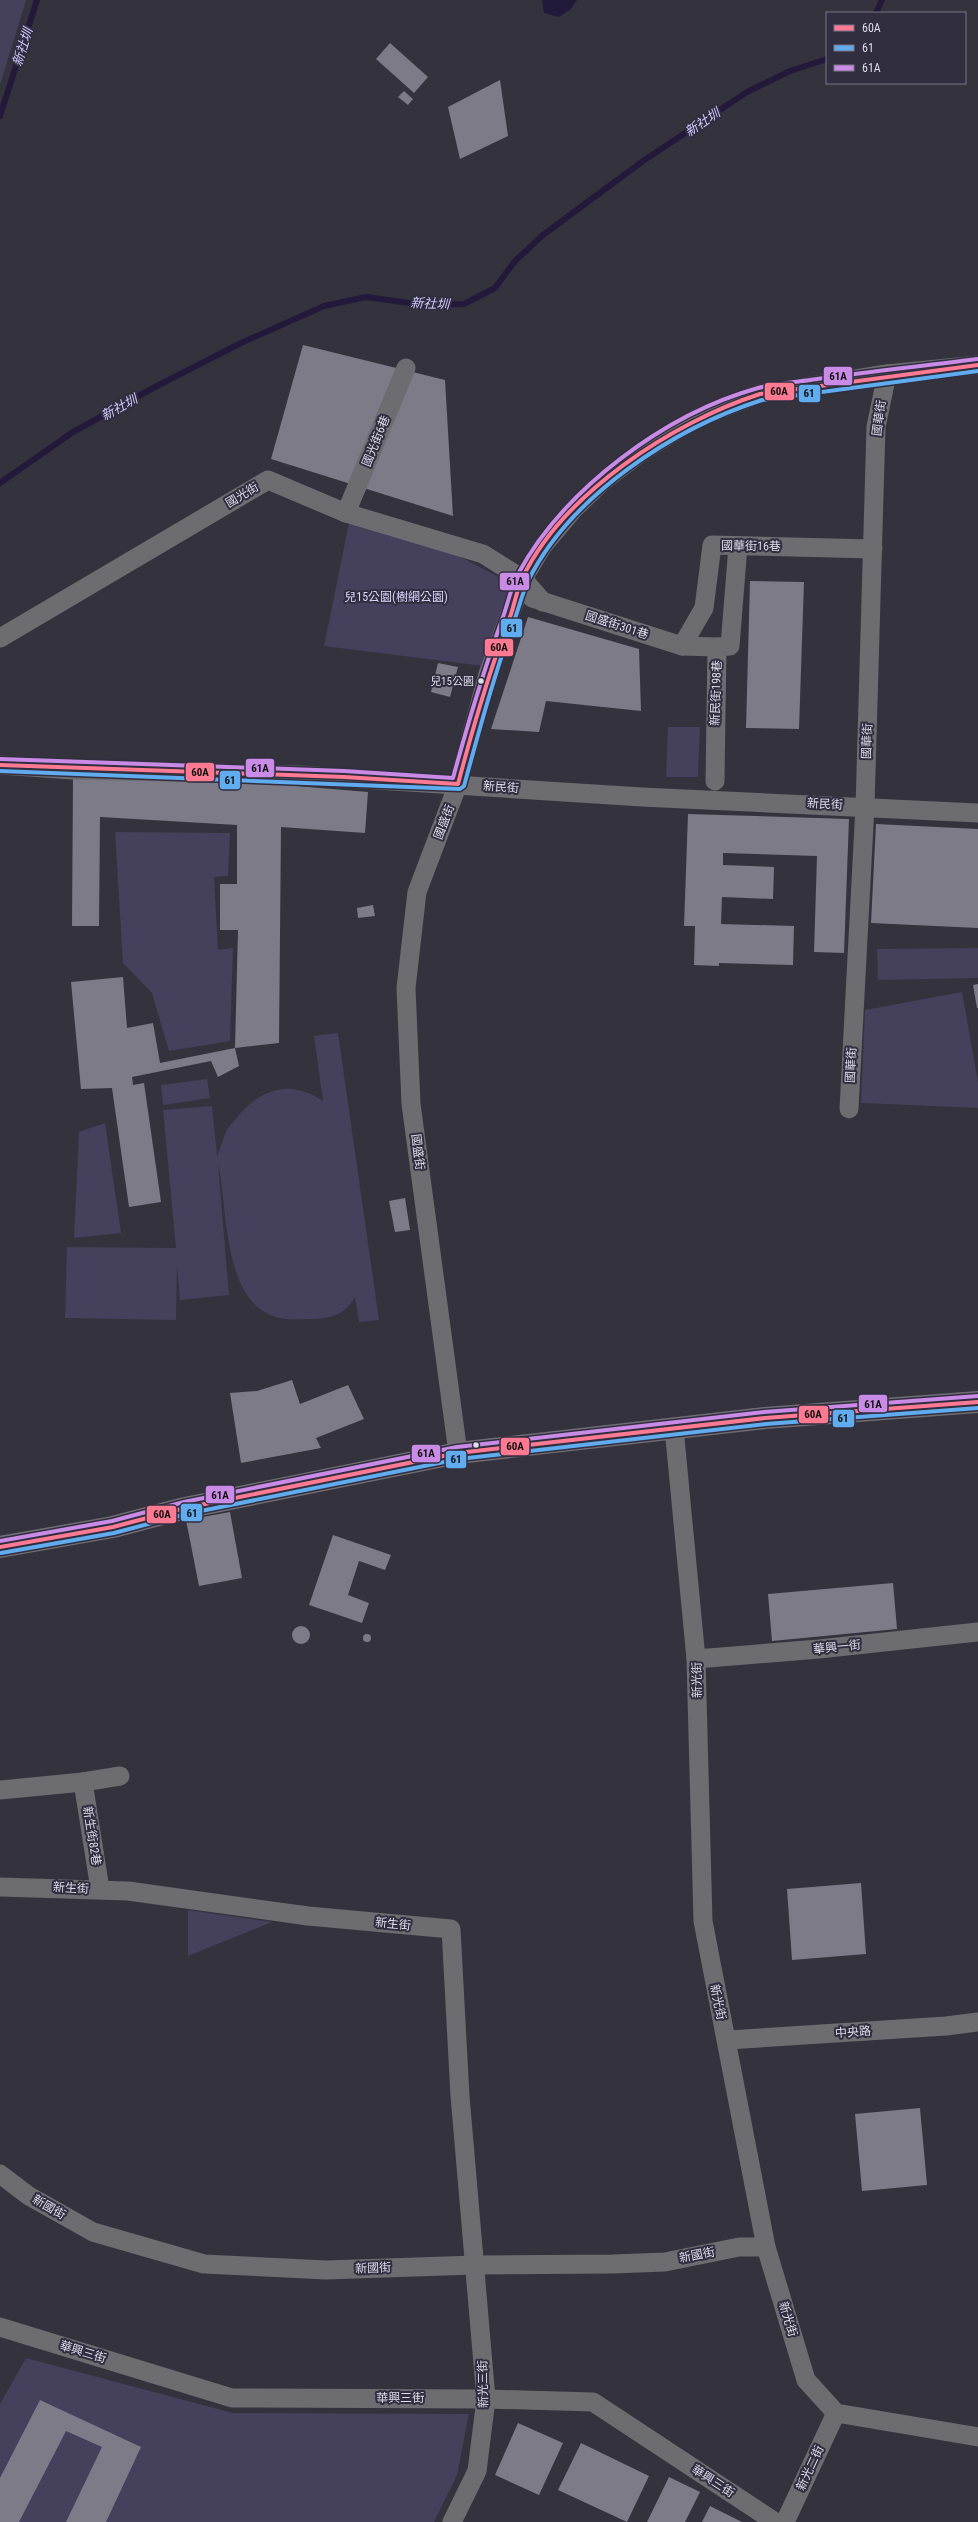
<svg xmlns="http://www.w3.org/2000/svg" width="978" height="2522" font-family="'Roboto Condensed','Noto Sans TC',sans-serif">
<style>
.green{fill:#45405b}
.water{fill:#231a3b}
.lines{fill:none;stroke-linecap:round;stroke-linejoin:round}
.stream{stroke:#231a3b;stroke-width:6}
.building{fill:#7d7b88}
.minor{stroke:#6c6c71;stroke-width:19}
.secondary{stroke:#706e74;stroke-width:22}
.bus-1-casing{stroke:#312e40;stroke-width:7}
.bus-2-casing{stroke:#312e40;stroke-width:7}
.bus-3-casing{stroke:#312e40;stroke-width:7}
.bus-1{stroke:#fe7a93;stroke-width:4}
.bus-2{stroke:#60acee;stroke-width:4}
.bus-3{stroke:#ca8be6;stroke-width:4}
.bus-dot{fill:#dedde9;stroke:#312e40;stroke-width:1.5}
.labels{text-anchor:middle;stroke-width:4;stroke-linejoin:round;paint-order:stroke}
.bus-label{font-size:11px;fill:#dedde9;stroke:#312e40;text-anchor:end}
.street-label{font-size:12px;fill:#dedde9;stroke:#312e40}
.park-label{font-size:12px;fill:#dbd5fe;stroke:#312e40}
.water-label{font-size:13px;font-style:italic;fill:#d1c7fe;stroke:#312e40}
.line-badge{stroke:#312e40;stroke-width:1.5}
.pale-badge-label{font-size:11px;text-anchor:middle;font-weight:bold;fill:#111}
</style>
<rect width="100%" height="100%" fill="#34323c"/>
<g class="green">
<polygon points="0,0 26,0 0,85"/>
<polygon points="349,523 455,554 514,585 484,666 324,646"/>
<polygon points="668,727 700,727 698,777 666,777"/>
<polygon points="115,832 230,833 228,876 214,877 218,950 233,948 230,1041 169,1051 152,993 123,963"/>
<polygon points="978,948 978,978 878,980 877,949"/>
<polygon points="962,992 978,1082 978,1108 861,1103 865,1010"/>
<path d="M338 1033 379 1320 359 1322 355 1297C343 1317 329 1319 307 1319 300 1319 292 1320 286 1319 221 1312 229 1211 218 1164L229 1295 180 1300 177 1265 176 1320 65 1318 67 1247 176 1248 163 1110 212 1106 217 1156C221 1147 223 1138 227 1130 230 1124 235 1120 239 1115 262 1088 292 1079 323 1101L314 1036Z"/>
<polygon points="207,1079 210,1098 163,1105 161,1085"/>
<polygon points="105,1123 121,1233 74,1238 79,1132"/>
<polygon points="188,1910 272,1922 188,1956"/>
<polygon points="26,2358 233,2413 469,2414 457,2475 434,2522 0,2522 0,2404"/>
</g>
<polygon class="water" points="542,0 577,0 571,9 559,17 544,13"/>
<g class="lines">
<g class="stream">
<polyline points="876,13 882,0"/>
<polyline points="0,116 37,0"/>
<polyline points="0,483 73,432 155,387 241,343 324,306 366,297 424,305 464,304 495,288 515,261 543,235 643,161 747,92 790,71 827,59"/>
</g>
</g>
<g class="building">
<polygon points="390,43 428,77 414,93 376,59"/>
<polygon points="500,80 508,136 460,159 448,107"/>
<polygon points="404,91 413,99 408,105 398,97"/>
<polygon points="303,345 445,380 453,516 271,459"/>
<polygon points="750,581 804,582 799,729 746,728"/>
<polygon points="528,617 639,649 641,711 546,701 539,732 491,729"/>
<polygon points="438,663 458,667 450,697 431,692"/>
<polygon points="73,776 284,785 368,792 365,833 281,827 279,1043 235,1048 239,1066 218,1077 211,1061 132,1077 133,1085 144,1083 161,1202 129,1207 112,1088 81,1089 71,982 123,977 127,1028 153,1023 160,1063 235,1048 238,930 220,930 220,884 237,884 237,825 100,817 99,926 72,926"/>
<polygon points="688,814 849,819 844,953 814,952 817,856 723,853 723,865 774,867 773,899 722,897 721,924 794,926 793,965 719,963 719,966 694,965 695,926 684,926"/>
<polygon points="876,824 978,829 978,928 871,923"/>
<polygon points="373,905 375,916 358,918 357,908"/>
<polygon points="978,984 978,1008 977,1008 973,985"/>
<polygon points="405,1198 410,1230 395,1232 389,1201"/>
<polygon points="292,1380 300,1404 348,1385 364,1419 316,1438 321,1448 241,1463 230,1393 257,1391"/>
<polygon points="230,1512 242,1578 199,1586 186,1520"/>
<polygon points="333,1535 391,1555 385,1570 359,1561 348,1595 369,1603 362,1623 309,1605"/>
<polygon points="893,1583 897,1629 772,1641 768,1594"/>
<circle cx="301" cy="1635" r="9"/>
<circle cx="367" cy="1638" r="4"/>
<polygon points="861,1883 866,1954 792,1960 787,1889"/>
<polygon points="920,2108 927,2185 862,2191 855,2114"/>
<polygon points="40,2400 141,2447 106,2522 66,2522 102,2447 66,2431 19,2522 0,2522 0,2478"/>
<polygon points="518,2423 563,2443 539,2495 495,2475"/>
<polygon points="581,2443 649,2476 627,2522 558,2490"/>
<polygon points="669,2477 700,2492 685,2522 647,2522"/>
<polygon points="710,2506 742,2522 702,2522"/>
</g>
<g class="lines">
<g class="minor">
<polyline points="346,513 406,368"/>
<polyline points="532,598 682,646 717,647"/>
<polyline points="0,638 268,480 346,513 483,554 523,579 543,602"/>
<polyline points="682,646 704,608 712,545 873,549"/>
<polyline points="0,765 73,770 299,775 642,797 978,813"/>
<polyline points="715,781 717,647 730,646 738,546"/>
<polyline points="849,1109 865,806 876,427 887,374"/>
<polyline points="674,1428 696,1659 703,1921 766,2247 806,2380 836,2413 978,2437"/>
<polyline points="458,1453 411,1104 406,988 417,892 458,784 488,674 523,579 542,547 574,509 602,482 643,451 697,418 759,394 887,374 978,365"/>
<polyline points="696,1659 819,1649 978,1632"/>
<polyline points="83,1782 100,1889"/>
<polyline points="0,1790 83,1782 120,1776"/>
<polyline points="0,1887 128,1891 308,1916 451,1929 460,2096 486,2399 477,2471 452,2522"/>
<polyline points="728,2040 946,2026 978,2022"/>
<polyline points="0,2174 29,2196 93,2232 204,2264 326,2270 475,2265 613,2264 665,2262 739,2247 766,2247"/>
<polyline points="0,2327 232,2398 486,2399 593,2402 775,2522"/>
<polyline points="785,2522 836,2413"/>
</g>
<polyline class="secondary" points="0,1547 113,1527 185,1508 458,1453 765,1418 978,1402"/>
<defs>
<g id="bus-1">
<path d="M0 765 344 777 458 784C473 727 490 669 511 614 515 602 517 590 522 579 562 494 673 422 760 394L978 365"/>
<polyline points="0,1547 113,1527 185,1508 458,1453 765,1418 978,1402"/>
</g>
<g id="bus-2">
<path d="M0 771 460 789 464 786C479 731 494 675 514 621 519 608 522 594 528 581 570 496 674 428 762 400L978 371"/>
<polyline points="1,1553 114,1533 186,1514 459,1459 766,1424 978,1408"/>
</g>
<g id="bus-3">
<path d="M0 759 344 771 453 778C468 723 484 669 503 617 508 603 511 587 518 574 564 489 665 414 758 388 777 383 798 382 817 379 871 371 924 366 977 359"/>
<polyline points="0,1541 112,1521 184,1502 457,1447 764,1412 978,1396"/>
</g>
</defs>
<use href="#bus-1" class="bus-1-casing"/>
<use href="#bus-2" class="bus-2-casing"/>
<use href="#bus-3" class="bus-3-casing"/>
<use href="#bus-1" class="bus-1"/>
<use href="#bus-2" class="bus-2"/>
<use href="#bus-3" class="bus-3"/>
</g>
<g class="bus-dot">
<circle cx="481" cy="681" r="3.5"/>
<circle cx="476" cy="1445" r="3.5"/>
</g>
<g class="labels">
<g class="bus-label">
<text x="474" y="685">兒15公園</text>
</g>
<g class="street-label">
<text transform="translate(879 418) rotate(-82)" y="4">國華街</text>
<text transform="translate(376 441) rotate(-68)" y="4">國光街6巷</text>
<text transform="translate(242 495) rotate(-31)" y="4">國光街</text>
<text transform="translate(751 546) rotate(1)" y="4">國華街16巷</text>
<text transform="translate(617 625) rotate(18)" y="4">國盛街301巷</text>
<text transform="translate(716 693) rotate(-88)" y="4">新民街198巷</text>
<text transform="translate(867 741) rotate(-88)" y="4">國華街</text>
<text transform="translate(501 787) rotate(4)" y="4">新民街</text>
<text transform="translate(825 804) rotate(3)" y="4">新民街</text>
<text transform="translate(444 822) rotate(-69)" y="4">國盛街</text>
<text transform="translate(851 1065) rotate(-87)" y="4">國華街</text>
<text transform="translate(418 1152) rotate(83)" y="4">國盛街</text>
<text transform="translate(837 1647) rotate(-6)" y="4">華興一街</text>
<text transform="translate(697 1680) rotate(-91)" y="4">新光街</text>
<text transform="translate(92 1836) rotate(81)" y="4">新生街82巷</text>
<text transform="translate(71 1888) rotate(3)" y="4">新生街</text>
<text transform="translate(393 1924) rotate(6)" y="4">新生街</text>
<text transform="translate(718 2002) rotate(78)" y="4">新光街</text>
<text transform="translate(853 2032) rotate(-4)" y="4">中央路</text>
<text transform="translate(49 2207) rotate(30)" y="4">新國街</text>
<text transform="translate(697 2255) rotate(-11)" y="4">新國街</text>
<text transform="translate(373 2268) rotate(-2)" y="4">新國街</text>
<text transform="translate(788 2319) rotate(73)" y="4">新光街</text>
<text transform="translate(83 2352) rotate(17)" y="4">華興三街</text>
<text transform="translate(483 2384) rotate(-91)" y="4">新光三街</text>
<text x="400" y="2402">華興三街</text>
<text transform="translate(810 2468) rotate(-65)" y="4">新光二街</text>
<text transform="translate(713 2481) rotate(33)" y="4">華興三街</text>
</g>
<g class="park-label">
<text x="396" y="601">兒15公園(樹網公園)</text>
</g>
<g class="water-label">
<text transform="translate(22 47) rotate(-73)" y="5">新社圳</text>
<text transform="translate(702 122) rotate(-34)" y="5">新社圳</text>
<text transform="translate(430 303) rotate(2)" y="5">新社圳</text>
<text transform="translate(119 407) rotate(-29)" y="5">新社圳</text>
</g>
</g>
<g class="line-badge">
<rect x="823" y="366" width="30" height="20" rx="4" fill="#ca8be6"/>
<rect x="764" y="382" width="31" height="19" rx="4" fill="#fe7a93"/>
<rect x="798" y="384" width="23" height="19" rx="4" fill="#60acee"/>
<rect x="499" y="572" width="31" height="19" rx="4" fill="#ca8be6"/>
<rect x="500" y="618" width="23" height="20" rx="4" fill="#60acee"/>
<rect x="484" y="638" width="30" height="19" rx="4" fill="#fe7a93"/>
<rect x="245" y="758" width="30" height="20" rx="4" fill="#ca8be6"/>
<rect x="185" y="762" width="30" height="20" rx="4" fill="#fe7a93"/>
<rect x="219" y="770" width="22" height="20" rx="4" fill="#60acee"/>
<rect x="858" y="1394" width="30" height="19" rx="4" fill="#ca8be6"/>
<rect x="798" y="1405" width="31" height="19" rx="4" fill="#fe7a93"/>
<rect x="832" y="1409" width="23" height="19" rx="4" fill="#60acee"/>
<rect x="500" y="1437" width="30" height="19" rx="4" fill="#fe7a93"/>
<rect x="411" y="1444" width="30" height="19" rx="4" fill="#ca8be6"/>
<rect x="445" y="1450" width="22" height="19" rx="4" fill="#60acee"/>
<rect x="205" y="1485" width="30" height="19" rx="4" fill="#ca8be6"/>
<rect x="180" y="1503" width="23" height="19" rx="4" fill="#60acee"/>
<rect x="146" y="1505" width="31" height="19" rx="4" fill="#fe7a93"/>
</g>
<g class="pale-badge-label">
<text x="838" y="380">61A</text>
<text x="779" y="395">60A</text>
<text x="809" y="397">61</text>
<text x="515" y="585">61A</text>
<text x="512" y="632">61</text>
<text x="499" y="651">60A</text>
<text x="260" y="772">61A</text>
<text x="200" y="776">60A</text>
<text x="230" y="784">61</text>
<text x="873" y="1408">61A</text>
<text x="813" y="1418">60A</text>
<text x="843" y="1422">61</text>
<text x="515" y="1450">60A</text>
<text x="426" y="1457">61A</text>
<text x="456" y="1463">61</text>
<text x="220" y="1499">61A</text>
<text x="192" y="1517">61</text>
<text x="162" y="1518">60A</text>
</g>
<rect x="826" y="12" width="140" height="72" fill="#312e40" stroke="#767484"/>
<rect x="834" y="25" width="20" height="6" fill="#fe7a93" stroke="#767484"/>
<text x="862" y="32" font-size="12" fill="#dedde9">60A</text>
<rect x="834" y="45" width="20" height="6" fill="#60acee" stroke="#767484"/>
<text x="862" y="52" font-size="12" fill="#dedde9">61</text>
<rect x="834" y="65" width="20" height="6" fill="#ca8be6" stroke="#767484"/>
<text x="862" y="72" font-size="12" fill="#dedde9">61A</text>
</svg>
